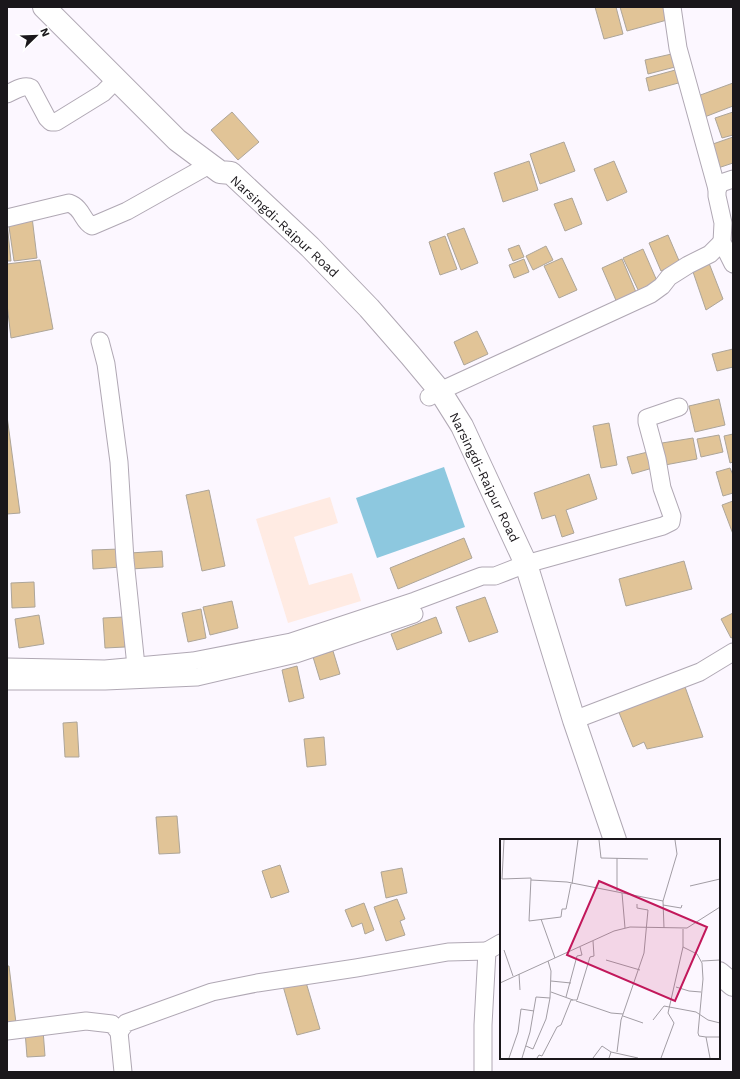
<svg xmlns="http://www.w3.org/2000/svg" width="740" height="1079" font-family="'Work Sans',sans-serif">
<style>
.education{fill:#ffebe3}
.water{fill:#8dc8df}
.building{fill:#e1c497;stroke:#ada599}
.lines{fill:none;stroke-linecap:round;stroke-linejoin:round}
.minor-casing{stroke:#b0a8b4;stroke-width:19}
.major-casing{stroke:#b0a8b4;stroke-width:24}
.minor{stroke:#fff;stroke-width:17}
.major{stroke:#fff;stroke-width:22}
.labels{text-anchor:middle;stroke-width:3;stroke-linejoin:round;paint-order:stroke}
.street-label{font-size:13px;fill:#1a171b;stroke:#fff}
.inset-road{fill:none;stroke:#a29da4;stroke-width:1}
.view{fill:#c2185b;fill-opacity:0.15;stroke:#c2185b;stroke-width:2}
.inset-edge{fill:none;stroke:#1a171b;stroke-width:2}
</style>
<rect width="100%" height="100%" fill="#fcf7ff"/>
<polygon class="education" points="330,497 338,523 294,537 309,585 352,573 361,601 288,623 256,519"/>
<polygon class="water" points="444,467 465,527 377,558 356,498"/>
<g class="building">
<polygon points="595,7 616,7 623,34 604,39"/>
<polygon points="620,7 664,7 667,20 627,31"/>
<polygon points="676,53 679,66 648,74 645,60"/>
<polygon points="679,69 682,82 649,91 646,78"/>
<polygon points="733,83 733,106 702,118 695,97"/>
<polygon points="232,112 259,142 238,160 211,130"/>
<polygon points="733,112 733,135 722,138 715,118"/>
<polygon points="733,137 733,163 718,168 710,145"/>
<polygon points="564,142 575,171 540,184 530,154"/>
<polygon points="529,161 538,190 503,202 494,173"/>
<polygon points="614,161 627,192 607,201 594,169"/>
<polygon points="572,198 582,224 565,231 554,204"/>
<polygon points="32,217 37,258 14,261 8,220"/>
<polygon points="7,223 11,261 7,261"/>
<polygon points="464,228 478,263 461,270 447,234"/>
<polygon points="668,235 680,263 661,271 649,243"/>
<polygon points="445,236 457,269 440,275 429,242"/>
<polygon points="519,245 524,257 513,261 508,249"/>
<polygon points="546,246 553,260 533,270 526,256"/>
<polygon points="643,249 657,281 640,294 623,258"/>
<polygon points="562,258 577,290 559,298 544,266"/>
<polygon points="707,258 723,299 706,310 691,266"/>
<polygon points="524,259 529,272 514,278 509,265"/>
<polygon points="622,259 638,297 618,305 602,268"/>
<polygon points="40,260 53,329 11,338 7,304 7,264"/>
<polygon points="477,331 488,354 464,365 454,342"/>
<polygon points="733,349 733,367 717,371 712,354"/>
<polygon points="719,399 725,425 695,432 689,406"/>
<polygon points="7,416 20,513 7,514"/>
<polygon points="609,423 617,465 601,468 593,426"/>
<polygon points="733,434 733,462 730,463 724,436"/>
<polygon points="719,435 723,452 701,457 697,439"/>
<polygon points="693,438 697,459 665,465 662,443"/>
<polygon points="652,451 656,467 632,474 627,457"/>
<polygon points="730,468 733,475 733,493 723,496 716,472"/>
<polygon points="589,474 597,499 566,510 574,533 562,537 555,515 542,519 534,493"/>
<polygon points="209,490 225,566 202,571 186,495"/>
<polygon points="733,501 733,534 722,505"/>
<polygon points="464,538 472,558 398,589 390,568"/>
<polygon points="120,549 121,567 93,569 92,550"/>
<polygon points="162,551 163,567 131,569 130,553"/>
<polygon points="684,561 692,589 626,606 619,579"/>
<polygon points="34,582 35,607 12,608 11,583"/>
<polygon points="485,597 498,632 469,642 456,607"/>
<polygon points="232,601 238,628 210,635 203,607"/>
<polygon points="201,609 206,638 188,642 182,613"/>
<polygon points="733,613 733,637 731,638 721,619"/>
<polygon points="39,615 44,644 19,648 15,619"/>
<polygon points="124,617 125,647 105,648 103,618"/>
<polygon points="436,617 442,633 397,650 391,634"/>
<polygon points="333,651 340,674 320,680 313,657"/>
<polygon points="297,666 304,698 289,702 282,670"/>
<polygon points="684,684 703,737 647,749 644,742 633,747 618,710"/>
<polygon points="77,722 79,757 65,757 63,723"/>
<polygon points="324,737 326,765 307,767 304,739"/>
<polygon points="177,816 180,853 159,854 156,817"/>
<polygon points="280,865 289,892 271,898 262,871"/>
<polygon points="402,868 407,893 386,898 381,872"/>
<polygon points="397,899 405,919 400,921 405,935 386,941 374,907"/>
<polygon points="364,903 374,930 365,934 362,923 352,927 345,910"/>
<polygon points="7,966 9,966 16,1023 7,1024"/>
<polygon points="305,979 320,1029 297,1035 283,986"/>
<polygon points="43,1030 45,1056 27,1057 25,1031"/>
</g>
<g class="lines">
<defs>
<g id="minor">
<polyline points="672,7 678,48 717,189 717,196 723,223 722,242 733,264"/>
<path d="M7 94C14 91 24 84 31 88L47 118 51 122H56L103 93 117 79"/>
<polyline points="717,189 721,183 733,179"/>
<path d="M7 218 69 203C83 208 82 221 92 226L127 211 209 165"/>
<polyline points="100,341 106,364 119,462 125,560 136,666"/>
<polyline points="429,397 440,391 651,294 662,286 669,277 688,265 710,254 722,242"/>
<polyline points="7,667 105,669 193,661 291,642 415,601 482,576 495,576 526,564 663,526 671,522 672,516 662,488 657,459 647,422 647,418 679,407"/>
<polyline points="7,681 105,681 197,677 296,654 414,614"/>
<polyline points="574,720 700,672 733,652"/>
<polyline points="7,1031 86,1021 112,1024 119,1032 126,1023 212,992 257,983 356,968 448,952 487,951"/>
<polyline points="119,1032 123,1072"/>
<polyline points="483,1072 483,1025 487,951 501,943"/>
</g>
<g id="major">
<polyline points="44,7 177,140 220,172 231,173 310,247 369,308 410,355 440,391 462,426 526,564 574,720 615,840"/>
<polyline points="719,973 733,985"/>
</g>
</defs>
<use href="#minor" class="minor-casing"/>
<use href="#major" class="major-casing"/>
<use href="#minor" class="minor"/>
<use href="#major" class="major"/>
</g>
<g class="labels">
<g class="street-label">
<text transform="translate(285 226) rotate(43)" y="5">Narsingdi-Raipur Road</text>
<text transform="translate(485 477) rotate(64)" y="5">Narsingdi-Raipur Road</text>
</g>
</g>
<g transform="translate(500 839)">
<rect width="220" height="220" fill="#fcf7ff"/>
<path class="inset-road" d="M4 1 2 40 31 39 29 82 61 78 62 70H66L71 45M99 1 101 19 148 20M31 41 67 43 163 62 177 15 175 1M72 45 78 1M190 47 220 40M117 52V19M122 54 125 89M163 62 164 89M163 66 181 69 182 66M41 80 55 119M183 90V108L197 115 202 124 203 140 198 194 199 197 206 198 210 219M4 111 13 137M106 121 140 131M202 122 220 121M19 135 20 151M51 142 71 144M0 144 114 92 130 88 187 89 220 68M176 148 189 152 201 153M51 153 73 161M66 158 77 117 82 116 80 108M76 162 111 174 123 175M123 177 143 184M153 181 164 167 196 173 208 181 220 184M206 198H220M26 207 33 210 46 180 50 159M117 213 121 181 144 114 148 71 137 69V65M9 219 18 193 21 170 34 172M22 219 30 193 36 158 50 159 51 132 48 122M37 219 39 216 42 217 57 188 61 186 71 161H77L90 118 94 117 93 102M93 219 102 207 111 213M109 219 111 213 138 219M161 219 174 184 168 174 183 108"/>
<path class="view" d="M99 42 207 88 175 162 67 116Z"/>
<rect width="220" height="220" class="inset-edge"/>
</g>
<rect width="740" height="1079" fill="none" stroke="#1a171b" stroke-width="16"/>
<g transform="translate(36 36) rotate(67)" stroke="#ffffff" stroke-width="3" paint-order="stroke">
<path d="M0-3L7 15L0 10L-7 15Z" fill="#1a171b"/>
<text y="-6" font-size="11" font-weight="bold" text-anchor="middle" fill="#1a171b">N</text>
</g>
</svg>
